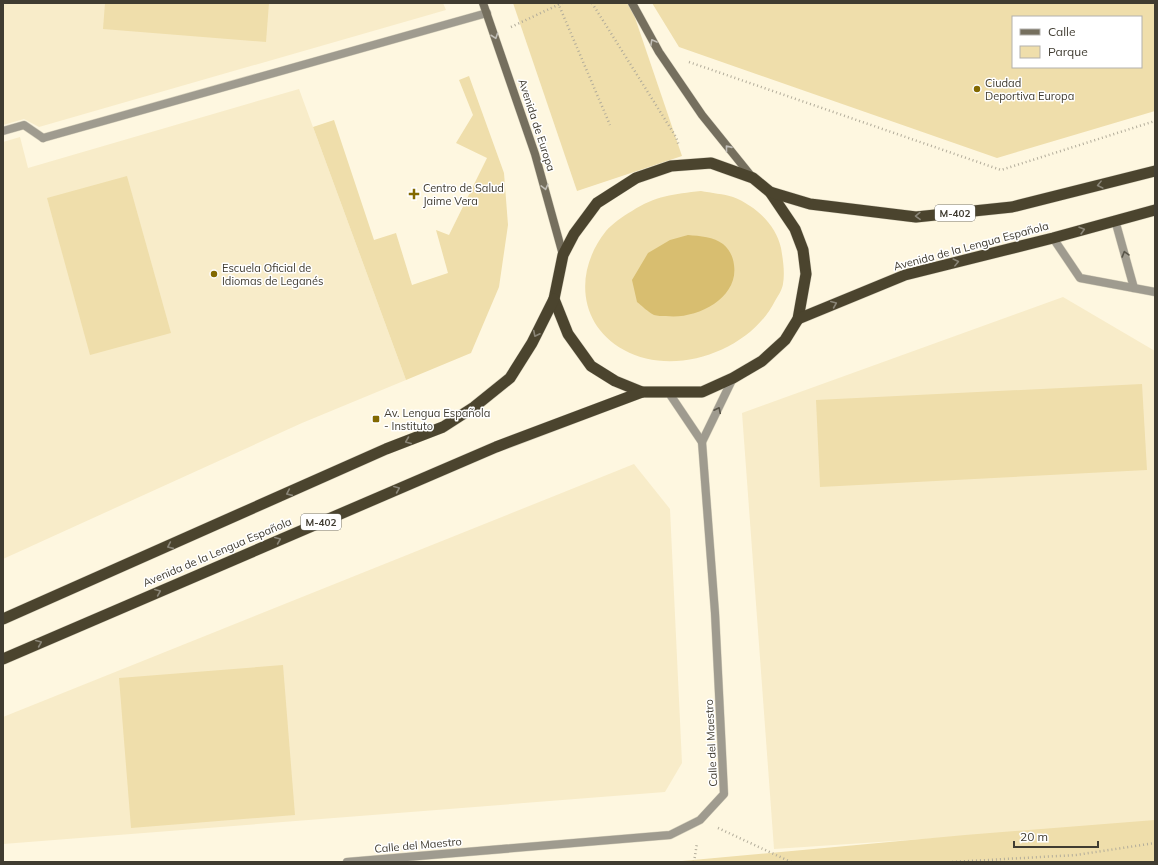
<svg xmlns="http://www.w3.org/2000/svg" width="1158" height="865" font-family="Mulish,sans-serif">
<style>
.built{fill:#f8ecc9}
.green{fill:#efdeab;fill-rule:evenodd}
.water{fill:#d8be70}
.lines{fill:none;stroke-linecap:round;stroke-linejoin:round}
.service-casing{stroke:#d8d2bd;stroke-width:9}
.pedestrian-casing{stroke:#d8d2bd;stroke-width:9}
.minor-casing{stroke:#d8d2bd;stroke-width:9}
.secondary-casing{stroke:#d8d2bd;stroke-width:9}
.trunk-casing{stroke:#d8d2bd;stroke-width:12}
.path{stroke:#b2ac9a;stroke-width:2.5;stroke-dasharray:1 3;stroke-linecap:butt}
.service{stroke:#9f9b8f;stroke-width:8}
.pedestrian{stroke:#9f9b8f;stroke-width:8}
.minor{stroke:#9f9b8f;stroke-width:8}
.secondary{stroke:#756f5e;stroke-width:8}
.trunk{stroke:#4b442e;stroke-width:11}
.oneway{stroke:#c1beb7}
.oneway2{stroke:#8a8577}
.oneway3{stroke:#585448}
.poi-dot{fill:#826901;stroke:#fff;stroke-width:1.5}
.labels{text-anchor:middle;stroke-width:3;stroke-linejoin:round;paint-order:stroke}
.shield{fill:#fff;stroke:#79766f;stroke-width:1}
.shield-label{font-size:10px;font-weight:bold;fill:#403c31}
.poi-label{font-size:11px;fill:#403c31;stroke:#fff;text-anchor:start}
.street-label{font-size:11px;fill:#403c31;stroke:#fff}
</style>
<rect width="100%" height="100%" fill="#fef7e0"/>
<g class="built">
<polygon points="3,3 443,3 446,10 39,127 24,119 3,125"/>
<polygon points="299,89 406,380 302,423 3,559 3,142 20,137 28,168"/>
<polygon points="1063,297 1155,351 1155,821 1133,825 774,849 742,413"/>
<polygon points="634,464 670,509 682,763 665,792 3,844 3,717"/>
</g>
<g class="green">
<polygon points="105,3 269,3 266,42 103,29"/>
<polygon points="513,3 630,3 682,156 577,191"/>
<path d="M652 3H1155V111L997 158 679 47ZM1013 17H1141V67H1013Z"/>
<polygon points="469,76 504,173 508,225 499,287 471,353 406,380 313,127 334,120 374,240 396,233 412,285 448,273 436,230 449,235 487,158 456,143 473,115 459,80"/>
<polygon points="127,176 171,333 90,355 47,198"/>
<path d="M701 191C711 193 724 194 733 197 756 206 776 225 781 248 783 260 785 272 783 284 782 290 778 296 775 301 750 351 674 378 624 350 578 325 574 271 606 231 612 224 623 216 632 211 655 196 674 194 701 191Z"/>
<polygon points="1142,384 1147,470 820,487 816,400"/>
<polygon points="283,665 295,815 131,828 119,678"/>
<polygon points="1155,820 1155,862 671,862 965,835"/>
</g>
<path class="water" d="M688 235C700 236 714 237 723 244 730 250 733 257 734 265 739 299 695 320 666 316 662 316 657 316 654 315 648 312 642 306 637 302L632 280 648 253 670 240Z"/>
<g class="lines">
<defs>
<g id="service">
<polyline points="43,138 487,13"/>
<polyline points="1115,220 1134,288"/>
<polyline points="1053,238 1080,278 1155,292"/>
</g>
<polyline id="pedestrian" points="3,131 24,125 43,138"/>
<g id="minor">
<polyline points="702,442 733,378"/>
<polyline points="347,862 670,835 700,820 724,794 715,613 702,442 669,393"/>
</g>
<g id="secondary">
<polyline points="483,3 535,154 563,255"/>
<polyline points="632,3 659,52 702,115 752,177"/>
</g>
<g id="trunk">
<polygon points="711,163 753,178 770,192 795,229 803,250 806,274 798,319 785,340 762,361 733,378 702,392 642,392 615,381 591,366 568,334 554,299 563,255 574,234 597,203 636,178 671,166"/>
<polyline points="770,192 810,204 916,217 1012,207 1155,171"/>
<polyline points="798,319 905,275 1053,238 1155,210"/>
<polyline points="3,619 386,449 443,427 474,407 510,378 532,343 554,299"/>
<polyline points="3,659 496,447 642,392"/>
</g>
</defs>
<use href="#service" class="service-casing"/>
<use href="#pedestrian" class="pedestrian-casing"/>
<use href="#minor" class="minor-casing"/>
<use href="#secondary" class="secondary-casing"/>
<use href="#trunk" class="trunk-casing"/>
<g class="path">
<polyline points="558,3 610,125"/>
<polyline points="592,3 676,137 679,146"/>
<polyline points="511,27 562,3"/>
<polyline points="689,62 1001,170 1155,121"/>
<polyline points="718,828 791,862"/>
<polyline points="694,862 697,843"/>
<polyline points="952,862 1076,855 1155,843"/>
</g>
<use href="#service" class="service"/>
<use href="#pedestrian" class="pedestrian"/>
<use href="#minor" class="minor"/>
<use href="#secondary" class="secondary"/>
<use href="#trunk" class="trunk"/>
</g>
<defs><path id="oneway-chevron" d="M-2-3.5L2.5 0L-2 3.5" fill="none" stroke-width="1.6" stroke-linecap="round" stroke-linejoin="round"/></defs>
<g class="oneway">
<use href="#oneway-chevron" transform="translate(495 36) rotate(71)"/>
<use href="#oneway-chevron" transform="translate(653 42) rotate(-119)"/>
<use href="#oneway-chevron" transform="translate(728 148) rotate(-129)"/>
<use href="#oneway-chevron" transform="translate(545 187) rotate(76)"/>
</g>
<g class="oneway2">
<use href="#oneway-chevron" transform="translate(1100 185) rotate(166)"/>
<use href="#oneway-chevron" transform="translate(918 216) rotate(179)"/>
<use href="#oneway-chevron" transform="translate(1082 230) rotate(-16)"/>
<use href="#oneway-chevron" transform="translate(956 262) rotate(-14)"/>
<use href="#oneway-chevron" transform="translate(834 304) rotate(-23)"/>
<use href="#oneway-chevron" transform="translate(536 334) rotate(117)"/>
<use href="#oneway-chevron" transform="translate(408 441) rotate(158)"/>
<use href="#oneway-chevron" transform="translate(397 489) rotate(-23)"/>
<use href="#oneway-chevron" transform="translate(289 493) rotate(156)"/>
<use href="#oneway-chevron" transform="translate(278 540) rotate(-23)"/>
<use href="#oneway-chevron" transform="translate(170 546) rotate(156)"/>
<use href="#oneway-chevron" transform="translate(158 592) rotate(-23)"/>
<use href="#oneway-chevron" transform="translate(39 643) rotate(-23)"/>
</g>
<g class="oneway3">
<use href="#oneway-chevron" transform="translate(1125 254) rotate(-106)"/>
<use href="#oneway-chevron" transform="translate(718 410) rotate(-64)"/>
</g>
<g class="poi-dot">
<circle cx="977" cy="89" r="4"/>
<path d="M412 188h4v4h4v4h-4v4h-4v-4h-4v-4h4z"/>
<circle cx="214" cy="274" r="4"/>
<rect x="372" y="415" width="8" height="8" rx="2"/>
</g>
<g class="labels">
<g class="shield">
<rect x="935" y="205" width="40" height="16" rx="3"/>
<rect x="301" y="514" width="40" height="16" rx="3"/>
</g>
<g class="shield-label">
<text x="955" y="217">M-402</text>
<text x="321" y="526">M-402</text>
</g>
<g class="poi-label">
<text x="985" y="87">Ciudad<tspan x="985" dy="13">Deportiva Europa</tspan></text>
<text x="423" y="192">Centro de Salud<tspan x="423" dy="13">Jaime Vera</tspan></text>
<text x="222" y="272">Escuela Oficial de<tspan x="222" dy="13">Idiomas de Leganés</tspan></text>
<text x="384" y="417">Av. Lengua Española<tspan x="384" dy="13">- Instituto</tspan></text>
</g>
<g class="street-label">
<text transform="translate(537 125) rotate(72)" y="4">Avenida de Europa</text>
<text transform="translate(971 246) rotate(-15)" y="4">Avenida de la Lengua Española</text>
<text transform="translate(217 552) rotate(-23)" y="4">Avenida de la Lengua Española</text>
<text transform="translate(711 743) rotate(-93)" y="4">Calle del Maestro</text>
<text transform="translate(418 845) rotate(-5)" y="4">Calle del Maestro</text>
</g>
</g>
<rect width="1158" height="865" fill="none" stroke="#403c31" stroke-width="8"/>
<rect x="1012" y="16" width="130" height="52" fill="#ffffff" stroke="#b3b1ad"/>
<rect x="1020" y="29" width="20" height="6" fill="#756f5e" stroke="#b3b1ad"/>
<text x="1048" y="36" font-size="12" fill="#403c31">Calle</text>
<rect x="1020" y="46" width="20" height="12" fill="#efdeab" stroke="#b3b1ad"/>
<text x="1048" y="56" font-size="12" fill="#403c31">Parque</text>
<path d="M1014 841v6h84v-6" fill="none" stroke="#403c31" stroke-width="2"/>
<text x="1020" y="841" font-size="12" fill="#403c31" stroke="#ffffff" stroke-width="3" paint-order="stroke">20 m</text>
</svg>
